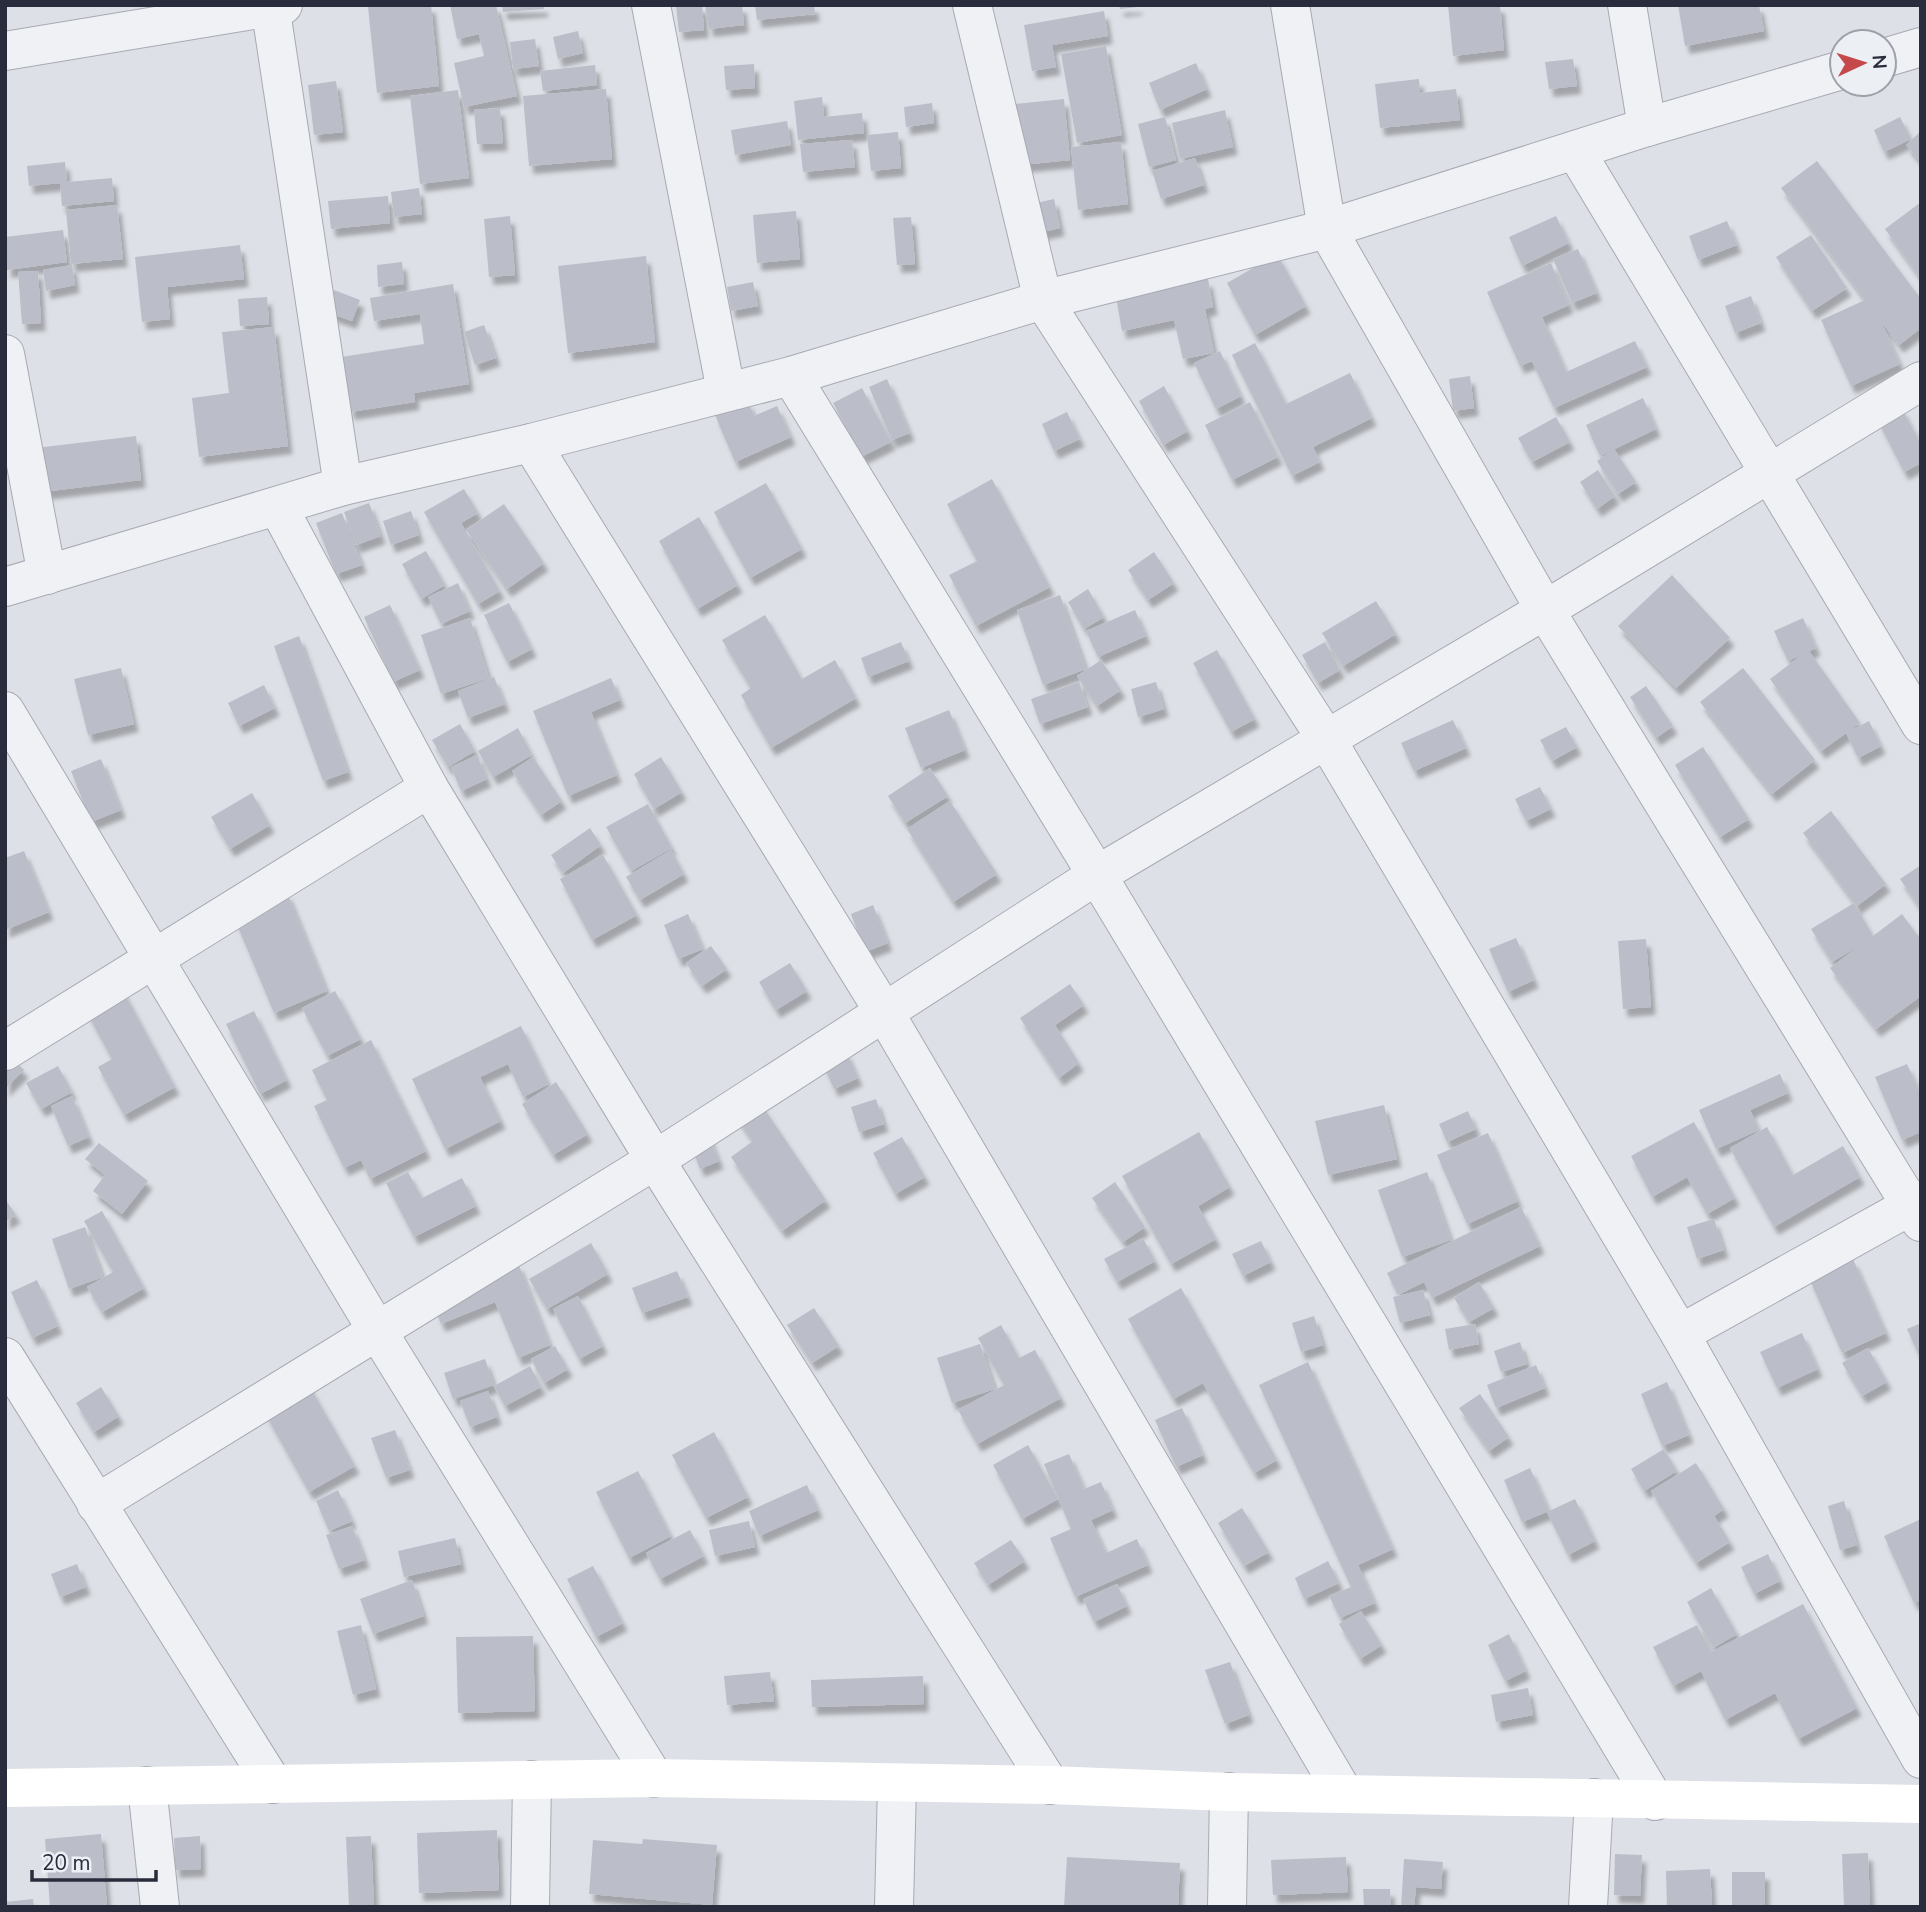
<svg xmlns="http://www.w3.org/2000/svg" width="1926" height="1912" font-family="'Nunito Sans',sans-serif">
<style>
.building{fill:#bbbec8;filter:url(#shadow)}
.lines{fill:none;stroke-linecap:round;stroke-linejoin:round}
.street-casing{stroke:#a7aab3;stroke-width:40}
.street{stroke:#f0f1f5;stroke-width:38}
.secondary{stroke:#fff;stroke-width:38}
</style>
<defs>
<filter id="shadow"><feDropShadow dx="4.5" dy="8" stdDeviation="2" flood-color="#0004"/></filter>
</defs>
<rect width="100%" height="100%" fill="#dde0e6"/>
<g class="building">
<polygon points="383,5 431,5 439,86 377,93 368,7"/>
<polygon points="450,5 496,5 517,96 464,107 454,63 484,56 479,34 457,39"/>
<polygon points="502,5 543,5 544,9 503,12"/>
<polygon points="676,5 702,5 704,30 679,32"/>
<polygon points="705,5 742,5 744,25 709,29"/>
<polygon points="755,5 814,5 815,14 757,20"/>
<polygon points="1119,5 1138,5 1138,7 1120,9"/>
<polygon points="1448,5 1500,5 1504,50 1453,56"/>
<polygon points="1678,5 1759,5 1764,31 1685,46"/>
<polygon points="1104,11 1108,36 1052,45 1056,67 1032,71 1024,25"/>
<polygon points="578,31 583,53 558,59 553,37"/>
<polygon points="535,39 539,66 513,69 510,42"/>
<polygon points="1106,46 1122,135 1077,143 1061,54"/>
<polygon points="1573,59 1577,86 1549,89 1545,62"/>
<polygon points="1196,63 1207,89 1160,110 1149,83"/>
<polygon points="754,64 755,88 726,90 724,66"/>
<polygon points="595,65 597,85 543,91 540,71"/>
<polygon points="1419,79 1420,93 1456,89 1460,120 1380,128 1375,84"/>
<polygon points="336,81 343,132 314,135 308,85"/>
<polygon points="606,89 612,159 529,166 523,96"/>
<polygon points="458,90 469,178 420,184 410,96"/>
<polygon points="822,97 824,117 862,113 864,133 798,140 794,101"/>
<polygon points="1064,99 1070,160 1011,166 1005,105"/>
<polygon points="932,103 934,123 906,127 904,107"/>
<polygon points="500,108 503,143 477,144 474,110"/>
<polygon points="1225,110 1233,147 1180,159 1172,123"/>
<polygon points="1165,117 1176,160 1149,167 1138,124"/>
<polygon points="1900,117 1911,139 1884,152 1874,130"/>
<polygon points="787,121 791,145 735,155 731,130"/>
<polygon points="1921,131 1921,162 1906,145"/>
<polygon points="898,132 901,168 871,171 867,135"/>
<polygon points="852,140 855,167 803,172 800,144"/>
<polygon points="1121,142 1128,204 1078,210 1071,147"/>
<polygon points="1195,158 1204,185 1161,199 1152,171"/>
<polygon points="1817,161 1921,299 1921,328 1899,345 1881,321 1900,364 1851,386 1821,320 1865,300 1781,188"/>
<polygon points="65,162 67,182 112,178 114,201 62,206 60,183 29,186 27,166"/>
<polygon points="419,188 422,214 394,217 391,192"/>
<polygon points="388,196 390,223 331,229 328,201"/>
<polygon points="1054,199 1060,228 1030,235 1023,206"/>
<polygon points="1921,202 1921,279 1885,229"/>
<polygon points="117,205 123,259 71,264 66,210"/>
<polygon points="796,211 800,259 757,263 753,215"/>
<polygon points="510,216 515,275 489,277 484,219"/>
<polygon points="1556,216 1569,243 1522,266 1509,237"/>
<polygon points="911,217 915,264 897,265 893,218"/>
<polygon points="1727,221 1737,245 1698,260 1689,236"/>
<polygon points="63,230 67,262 7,270 5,237"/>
<polygon points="1811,235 1847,288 1812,311 1776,257"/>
<polygon points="240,245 244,279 167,287 170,319 142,322 135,257"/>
<polygon points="1578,249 1597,293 1572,303 1553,259"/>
<polygon points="1277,254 1306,306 1255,335 1227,283"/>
<polygon points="646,256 655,342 568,353 558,266"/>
<polygon points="402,262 404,284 378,287 377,265"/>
<polygon points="1551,263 1569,305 1542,317 1566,372 1635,341 1647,367 1554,408 1532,361 1520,366 1487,292"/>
<polygon points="72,265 75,285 46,291 43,270"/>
<polygon points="38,271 41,323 22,324 18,272"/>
<polygon points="1208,279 1213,307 1205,309 1214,353 1183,359 1174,320 1122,331 1116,297"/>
<polygon points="753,282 758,306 731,311 727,287"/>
<polygon points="453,284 469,384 414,393 415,402 350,412 341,357 424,344 420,314 374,321 370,298"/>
<polygon points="334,290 360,300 352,321 326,312"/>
<polygon points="1751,296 1761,323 1735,333 1725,306"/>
<polygon points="267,297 269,324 240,326 238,299"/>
<polygon points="484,325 496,358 475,365 464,332"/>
<polygon points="274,327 288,446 199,457 192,398 229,393 222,332"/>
<polygon points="1255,343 1286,404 1350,373 1372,418 1313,447 1320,462 1292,476 1232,355"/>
<polygon points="1220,351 1241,396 1216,409 1194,363"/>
<polygon points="1470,376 1474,408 1453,411 1449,379"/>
<polygon points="887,379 910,433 892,440 869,387"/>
<polygon points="1164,386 1188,431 1163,445 1139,401"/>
<polygon points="862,388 891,442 861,457 833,403"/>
<polygon points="1643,398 1656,429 1600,456 1586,425"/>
<polygon points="748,401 754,416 777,406 791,437 735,462 715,415"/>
<polygon points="1250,402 1278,457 1232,480 1205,425"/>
<polygon points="1902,408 1921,445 1921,463 1904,472 1878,421"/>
<polygon points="1067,412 1080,439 1054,451 1042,424"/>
<polygon points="1556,417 1570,442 1532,462 1518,438"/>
<polygon points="136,436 141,480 42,492 36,448"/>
<polygon points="1614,449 1636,482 1618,494 1597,461"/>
<polygon points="1598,470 1615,496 1597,509 1580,482"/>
<polygon points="992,479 1050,587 976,626 949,575 977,561 947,504"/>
<polygon points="766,483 802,549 750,578 714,512"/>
<polygon points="464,489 478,513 461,523 500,591 478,604 424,512"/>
<polygon points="369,503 381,536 356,545 344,512"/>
<polygon points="504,504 544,563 507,589 466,530"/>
<polygon points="411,511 419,535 391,545 383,521"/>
<polygon points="342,513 362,565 336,574 316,523"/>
<polygon points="699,517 738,585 697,609 659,541"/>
<polygon points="426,551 445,585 421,599 402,564"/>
<polygon points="1154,552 1174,583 1148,600 1128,570"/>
<polygon points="1672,575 1730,638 1676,688 1618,626"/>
<polygon points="458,583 470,611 441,624 428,597"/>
<polygon points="1088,589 1104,617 1084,629 1068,602"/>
<polygon points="1060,595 1086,669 1043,685 1017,610"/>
<polygon points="1376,601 1396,634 1343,666 1322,633"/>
<polygon points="509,603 532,649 507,662 484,615"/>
<polygon points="390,605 420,670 393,682 364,617"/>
<polygon points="1135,610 1146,636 1098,657 1086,631"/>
<polygon points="765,615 802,679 835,660 856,698 771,748 741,695 751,688 722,640"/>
<polygon points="470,618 489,678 441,694 421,635"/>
<polygon points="1803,618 1816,648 1809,651 1860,723 1821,751 1770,679 1803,654 1788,661 1774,631"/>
<polygon points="299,636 348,772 323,781 274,646"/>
<polygon points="901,642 909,661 868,677 861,658"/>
<polygon points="1325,642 1340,670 1318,683 1302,655"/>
<polygon points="1217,650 1255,719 1231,732 1193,663"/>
<polygon points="1101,660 1121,690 1097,706 1077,676"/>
<polygon points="121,668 134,724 88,735 74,679"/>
<polygon points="1743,668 1815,760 1772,794 1700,702"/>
<polygon points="494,677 505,704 468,718 458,691"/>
<polygon points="611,678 620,700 591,712 617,775 568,796 533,711"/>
<polygon points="1079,682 1088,707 1040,724 1031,699"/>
<polygon points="1156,682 1164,709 1138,717 1131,689"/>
<polygon points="264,685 275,708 239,726 228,703"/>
<polygon points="1646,686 1673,726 1656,738 1630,697"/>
<polygon points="949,710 965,750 921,768 905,728"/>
<polygon points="1453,720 1466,748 1414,771 1401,743"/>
<polygon points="1869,721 1881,746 1858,758 1846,733"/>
<polygon points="460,724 475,751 448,767 432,740"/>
<polygon points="1566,727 1577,747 1552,761 1540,740"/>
<polygon points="518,728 532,755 493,777 478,751"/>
<polygon points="1703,747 1749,819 1720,837 1675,765"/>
<polygon points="477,755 487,779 461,791 451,767"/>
<polygon points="533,757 562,801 541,815 512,771"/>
<polygon points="661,757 682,792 654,809 634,774"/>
<polygon points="101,759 121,810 91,822 71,771"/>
<polygon points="930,768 948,796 905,823 888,796"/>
<polygon points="1540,787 1551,809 1526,821 1515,799"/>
<polygon points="252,793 270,825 230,849 211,817"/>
<polygon points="950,801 997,874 953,902 907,829"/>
<polygon points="648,804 672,848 631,871 606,827"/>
<polygon points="1831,811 1886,884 1857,906 1803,833"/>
<polygon points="590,828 601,845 563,873 551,855"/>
<polygon points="671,850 684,874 640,900 626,877"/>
<polygon points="24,851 49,912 5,930 5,858"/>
<polygon points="603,855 637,915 592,940 560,879"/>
<polygon points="1921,865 1921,909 1900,879"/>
<polygon points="287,892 327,991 274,1013 233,915"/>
<polygon points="1854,903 1873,936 1902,914 1921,940 1921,996 1876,1029 1830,968 1862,944 1832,962 1811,929"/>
<polygon points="873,905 888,943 865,952 851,914"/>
<polygon points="688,914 703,949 678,959 664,925"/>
<polygon points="1516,938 1534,980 1508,992 1489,949"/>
<polygon points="1646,939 1651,1007 1623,1009 1618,941"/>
<polygon points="711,946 727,969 702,986 686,963"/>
<polygon points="790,963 807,991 776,1010 759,982"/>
<polygon points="1070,984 1084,1005 1055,1025 1079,1063 1059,1078 1020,1018"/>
<polygon points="121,987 175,1087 124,1115 98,1067 112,1059 84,1007"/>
<polygon points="335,991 361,1039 327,1056 302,1008"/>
<polygon points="254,1011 287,1080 260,1094 226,1024"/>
<polygon points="521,1026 549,1084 523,1097 508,1064 480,1077 501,1121 445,1149 412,1079"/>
<polygon points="371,1040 426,1151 370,1179 361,1160 344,1168 314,1106 327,1100 312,1070"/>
<polygon points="5,1051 24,1070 5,1089"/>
<polygon points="846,1051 858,1078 834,1089 822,1062"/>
<polygon points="1907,1064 1921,1095 1921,1132 1902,1140 1875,1077"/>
<polygon points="58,1066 72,1092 41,1109 26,1083"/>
<polygon points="1780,1074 1788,1093 1750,1110 1759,1130 1716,1149 1699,1110"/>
<polygon points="556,1082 588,1134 553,1155 522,1104"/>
<polygon points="72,1096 89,1137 68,1146 51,1106"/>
<polygon points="876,1099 884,1124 859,1132 851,1107"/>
<polygon points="759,1101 826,1200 782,1231 731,1157 753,1141 736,1117"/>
<polygon points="1384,1105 1397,1159 1328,1175 1315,1121"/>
<polygon points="1468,1111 1476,1129 1447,1142 1439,1124"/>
<polygon points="1694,1122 1735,1198 1707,1214 1687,1177 1652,1197 1631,1156"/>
<polygon points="705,1126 719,1161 700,1169 686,1133"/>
<polygon points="1767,1127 1793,1175 1843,1146 1860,1177 1774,1227 1730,1148"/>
<polygon points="1199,1132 1230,1187 1198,1206 1216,1239 1171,1264 1122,1176"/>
<polygon points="1488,1133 1518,1201 1467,1224 1437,1155"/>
<polygon points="902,1137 925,1177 895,1194 873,1153"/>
<polygon points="99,1143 148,1181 122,1214 93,1191 105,1175 85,1159"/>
<polygon points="408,1172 422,1198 462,1178 476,1206 414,1237 386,1183"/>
<polygon points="1427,1172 1451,1240 1402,1257 1378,1190"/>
<polygon points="1115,1182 1145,1227 1123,1242 1092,1198"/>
<polygon points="5,1199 16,1215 5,1222"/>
<polygon points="1521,1207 1540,1246 1432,1298 1424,1282 1398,1295 1387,1273"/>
<polygon points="102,1211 144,1288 102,1312 87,1287 113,1272 84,1221"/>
<polygon points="1714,1219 1724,1250 1697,1259 1687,1227"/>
<polygon points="85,1227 103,1277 69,1289 52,1239"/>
<polygon points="1143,1238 1155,1261 1117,1282 1104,1259"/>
<polygon points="1261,1241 1271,1262 1243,1276 1232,1254"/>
<polygon points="591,1243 608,1274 547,1309 529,1279"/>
<polygon points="1853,1259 1886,1333 1842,1353 1809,1278"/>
<polygon points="518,1263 550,1345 518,1358 495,1302 441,1324 431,1298"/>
<polygon points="677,1271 688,1297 642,1313 632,1288"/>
<polygon points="37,1280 58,1326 32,1338 11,1292"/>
<polygon points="1479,1282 1494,1308 1469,1322 1454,1298"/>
<polygon points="1181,1288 1277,1460 1254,1473 1203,1383 1173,1399 1128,1319"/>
<polygon points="1423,1290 1430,1315 1400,1323 1393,1297"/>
<polygon points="578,1296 603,1346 579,1359 553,1309"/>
<polygon points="814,1308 839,1346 812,1363 787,1325"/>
<polygon points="1314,1316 1323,1345 1301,1352 1292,1323"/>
<polygon points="1921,1323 1921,1360 1907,1329"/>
<polygon points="1475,1324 1479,1344 1449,1350 1445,1329"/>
<polygon points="1001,1325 1019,1358 1035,1350 1061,1398 977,1444 958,1410 1004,1385 978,1338"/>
<polygon points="1802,1333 1818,1369 1777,1388 1760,1352"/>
<polygon points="1520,1342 1527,1364 1501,1372 1494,1351"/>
<polygon points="980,1344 995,1389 952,1403 937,1358"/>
<polygon points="555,1346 568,1369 544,1383 531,1359"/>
<polygon points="1868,1348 1887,1382 1862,1396 1842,1363"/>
<polygon points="485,1359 494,1385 453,1399 444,1373"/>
<polygon points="1308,1362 1393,1549 1358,1565 1375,1603 1340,1618 1329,1596 1351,1587 1259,1385"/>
<polygon points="1536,1365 1545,1388 1496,1408 1487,1385"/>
<polygon points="530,1366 541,1387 505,1406 494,1386"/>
<polygon points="306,1380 355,1466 309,1492 261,1406"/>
<polygon points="1667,1382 1689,1435 1662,1446 1641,1394"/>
<polygon points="101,1387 119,1416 94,1432 76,1403"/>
<polygon points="488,1391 497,1417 470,1427 460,1401"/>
<polygon points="1480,1394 1509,1437 1489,1451 1459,1408"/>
<polygon points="1182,1408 1203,1455 1176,1467 1155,1420"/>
<polygon points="395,1430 410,1470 386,1478 371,1438"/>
<polygon points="714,1432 748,1497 706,1518 672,1455"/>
<polygon points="1028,1445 1058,1499 1022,1519 993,1465"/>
<polygon points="1664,1449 1677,1471 1644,1491 1631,1469"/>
<polygon points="1069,1454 1084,1489 1101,1482 1113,1510 1091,1520 1106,1553 1137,1539 1148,1565 1075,1597 1050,1538 1071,1529 1044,1464"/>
<polygon points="1696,1463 1724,1509 1714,1516 1730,1542 1696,1563 1651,1491"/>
<polygon points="1530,1468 1549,1511 1522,1522 1504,1480"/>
<polygon points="638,1471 671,1536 629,1558 596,1492"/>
<polygon points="807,1485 818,1510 759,1536 749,1511"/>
<polygon points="338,1490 352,1521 329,1531 316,1501"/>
<polygon points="1575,1499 1595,1541 1568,1555 1547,1512"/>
<polygon points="1844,1501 1857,1545 1840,1550 1828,1506"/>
<polygon points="1242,1508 1269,1552 1244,1566 1218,1523"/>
<polygon points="1921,1519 1921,1600 1914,1603 1884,1536"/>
<polygon points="749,1521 755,1547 715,1556 709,1530"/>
<polygon points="352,1526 365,1560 339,1569 326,1535"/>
<polygon points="690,1530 704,1556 660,1579 646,1553"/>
<polygon points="455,1538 461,1564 404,1577 398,1551"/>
<polygon points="1011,1540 1025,1561 988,1585 974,1563"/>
<polygon points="1768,1554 1780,1581 1754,1594 1741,1567"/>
<polygon points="1328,1561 1339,1583 1304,1599 1295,1578"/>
<polygon points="77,1564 86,1587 60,1597 51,1574"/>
<polygon points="593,1566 623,1623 596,1637 567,1579"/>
<polygon points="412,1580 424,1616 373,1634 360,1599"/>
<polygon points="1117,1584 1127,1606 1094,1622 1083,1599"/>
<polygon points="1711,1588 1737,1634 1713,1648 1687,1602"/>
<polygon points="1803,1604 1857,1708 1798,1739 1775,1693 1725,1720 1701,1671 1673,1686 1653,1647 1697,1625 1711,1652"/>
<polygon points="1361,1611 1382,1645 1360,1659 1339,1624"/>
<polygon points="361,1625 376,1689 353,1695 337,1631"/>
<polygon points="1509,1634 1526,1671 1505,1681 1488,1645"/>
<polygon points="533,1636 535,1711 458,1713 456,1637"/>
<polygon points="1230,1662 1249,1715 1225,1724 1205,1670"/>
<polygon points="770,1672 774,1701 727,1705 724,1676"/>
<polygon points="923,1676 924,1704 812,1707 811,1680"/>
<polygon points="1528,1688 1533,1715 1496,1722 1491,1695"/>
<polygon points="497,1830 499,1890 419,1893 417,1833"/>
<polygon points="101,1834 107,1907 50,1907 45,1839"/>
<polygon points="200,1836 201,1869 175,1870 174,1838"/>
<polygon points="371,1836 374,1907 349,1907 346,1837"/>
<polygon points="643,1839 717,1845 712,1905 589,1894 593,1840 642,1844"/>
<polygon points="1868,1853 1870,1907 1844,1907 1842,1854"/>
<polygon points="1615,1854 1642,1855 1640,1896 1614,1895"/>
<polygon points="1067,1857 1180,1863 1178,1907 1064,1907"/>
<polygon points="1346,1857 1348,1892 1273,1895 1271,1860"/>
<polygon points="1404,1859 1443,1862 1441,1889 1416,1887 1414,1907 1401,1907"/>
<polygon points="1710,1869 1712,1907 1667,1907 1666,1871"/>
<rect x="1732" y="1872" width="33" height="35"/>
<polygon points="1363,1889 1390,1889 1391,1907 1364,1907"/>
<polygon points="33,1899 34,1907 5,1907 5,1902"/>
</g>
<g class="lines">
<defs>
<g id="street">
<polyline points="270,5 343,486"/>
<polyline points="651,5 726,391"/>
<polyline points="972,5 1043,300 1325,737 1680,1334 1921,1759"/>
<polyline points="1290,5 1327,229 1545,610 1921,1222"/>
<polyline points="1627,5 1647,127"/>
<polyline points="5,51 283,5"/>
<polyline points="1884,58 1921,47"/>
<polyline points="1575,150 1921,725"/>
<polyline points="5,354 47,575"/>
<polyline points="791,376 1097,875 1655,1801"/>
<polyline points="531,443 883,1010 1343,1792"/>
<polyline points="278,507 429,788 655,1160 1050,1785"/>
<polyline points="5,587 343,486 531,443 791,376 1043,300 1327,229 1647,127 1842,70"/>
<polyline points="5,711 378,1332 654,1778"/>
<polyline points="5,1051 429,788"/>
<polyline points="1680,1334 1921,1200"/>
<polyline points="5,1357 273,1784"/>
<polyline points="96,1504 655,1160 1097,875 1545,610 1921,381"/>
<polyline points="147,1786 160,1907"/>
<polyline points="530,1907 532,1780"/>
<polyline points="894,1907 897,1784"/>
<polyline points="1227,1907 1229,1792"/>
<polyline points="1588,1907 1594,1798"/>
</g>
</defs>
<use href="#street" class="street-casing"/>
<use href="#street" class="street"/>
<polyline class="secondary" points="5,1788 654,1778 1050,1785 1229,1792 1921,1804"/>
</g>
<rect width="1926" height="1912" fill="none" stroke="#282c3c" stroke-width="14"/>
<g transform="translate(1863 63) rotate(86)"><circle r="33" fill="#eceff4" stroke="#9ea1aa" stroke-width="2"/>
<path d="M0-5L12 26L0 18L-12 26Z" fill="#c5494b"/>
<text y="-10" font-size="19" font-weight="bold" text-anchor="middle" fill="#282c3c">N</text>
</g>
<path d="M32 1870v10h124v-10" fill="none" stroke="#282c3c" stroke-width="3.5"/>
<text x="42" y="1870" font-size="21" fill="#282c3c" stroke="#eceff4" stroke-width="5" paint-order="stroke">20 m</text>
</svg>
